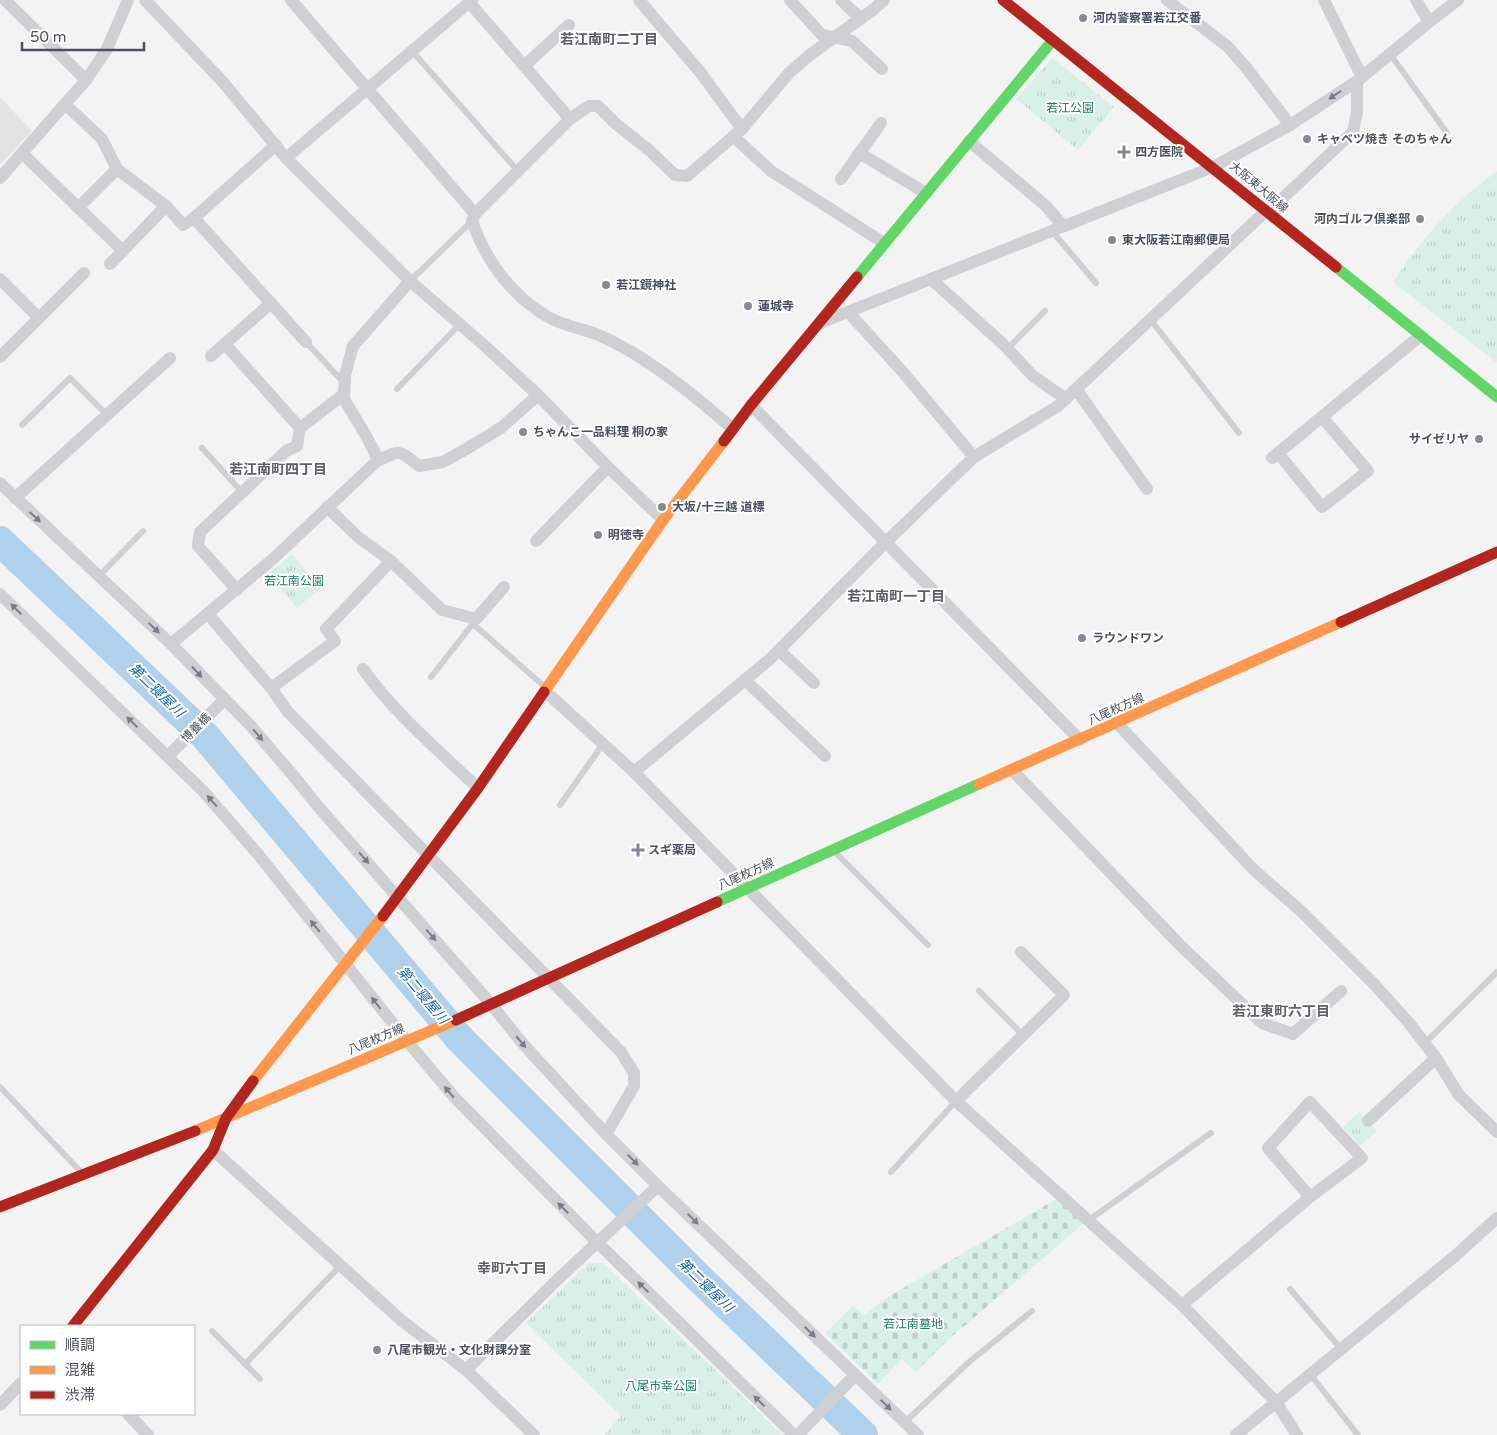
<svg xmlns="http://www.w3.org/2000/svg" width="1497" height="1435" font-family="'Varela Round','Noto Sans JP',sans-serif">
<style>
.education{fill:#e4e3e3}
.grass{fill:url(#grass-tufts)}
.cemetery{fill:url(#cemetery-stones)}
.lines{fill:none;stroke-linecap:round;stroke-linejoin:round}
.river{stroke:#afd1ec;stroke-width:30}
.lane{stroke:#ced0d3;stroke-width:6}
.street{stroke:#ced0d3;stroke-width:12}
.fast{stroke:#63d668;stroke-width:11}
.slow{stroke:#ff974d;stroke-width:11}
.jam{stroke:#b3261e;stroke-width:11}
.oneway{fill:#787d88}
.poi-dot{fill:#858993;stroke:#fff;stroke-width:2}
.labels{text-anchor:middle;stroke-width:4;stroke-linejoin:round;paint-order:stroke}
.poi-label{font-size:12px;font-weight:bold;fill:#4a505f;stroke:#fff;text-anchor:start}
.park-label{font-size:12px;fill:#1c7f66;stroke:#fff}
.street-label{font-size:12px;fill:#4a505f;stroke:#fff}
.neighbourhood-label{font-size:14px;font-weight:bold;fill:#5e6066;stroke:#fff}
.water-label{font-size:14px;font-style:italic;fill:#1264a9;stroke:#fff}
</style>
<defs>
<pattern id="grass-tufts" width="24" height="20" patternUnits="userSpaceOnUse" patternTransform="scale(1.25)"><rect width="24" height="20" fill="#d9f0e8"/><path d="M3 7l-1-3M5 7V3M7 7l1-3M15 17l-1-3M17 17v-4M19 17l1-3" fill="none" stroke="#bcd0c9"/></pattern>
<pattern id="cemetery-stones" width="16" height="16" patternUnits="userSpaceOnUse" patternTransform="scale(1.25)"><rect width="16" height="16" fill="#d9f0e8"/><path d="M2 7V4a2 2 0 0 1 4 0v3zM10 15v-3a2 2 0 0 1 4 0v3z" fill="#bcd0c9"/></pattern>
</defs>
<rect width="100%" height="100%" fill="#f3f3f3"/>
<polygon class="education" points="0,97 32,131 0,165"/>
<g class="grass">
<polygon points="1052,58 1114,107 1078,150 1016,99"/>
<path d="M1497 171V363L1393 282C1423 237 1453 203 1497 171Z"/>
<polygon points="292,554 321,588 297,608 268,574"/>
<polygon points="1359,1112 1377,1131 1360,1146 1343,1127"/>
<polygon points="589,1263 603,1263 783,1435 604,1435 621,1416 526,1323"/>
</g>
<polygon class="cemetery" points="1058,1198 1084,1223 948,1340 916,1372 902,1359 878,1384 825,1333 853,1306 864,1315 886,1298"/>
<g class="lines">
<polyline class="river" points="0,541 205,736 460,1039 702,1281 863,1435"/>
<g class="lane">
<polyline points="412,51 518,171"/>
<polyline points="1390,54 1447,133"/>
<polyline points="1052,231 1096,283"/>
<polyline points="410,281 472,221"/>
<polyline points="1150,319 1239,433"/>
<polyline points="306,342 344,383"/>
<polyline points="1007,349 1045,311"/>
<polyline points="397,389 460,324"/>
<polyline points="22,425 70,378 107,415"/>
<polyline points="202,448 242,492"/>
<polyline points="99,576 143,531"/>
<polyline points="473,624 545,687"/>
<polyline points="431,677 475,621"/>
<polyline points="560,805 603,744"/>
<polyline points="835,852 928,945"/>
<polyline points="979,991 1023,1035"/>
<polyline points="1425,1043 1497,972"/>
<polyline points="0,1087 82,1173"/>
<polyline points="891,1172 956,1101"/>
<polyline points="1089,1220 1211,1133"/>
<polyline points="1290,1289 1341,1349"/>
<polyline points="212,1331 260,1379"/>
<polyline points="245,1364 341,1265"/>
<polyline points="1310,1374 1358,1435"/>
<polyline points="904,1423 969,1362 1032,1311"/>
</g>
<g class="street">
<polyline points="5,0 86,80"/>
<polyline points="145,0 222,81 286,158 410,281 485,346 538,395 608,467 663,520"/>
<polyline points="291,0 475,214"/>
<polyline points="639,0 700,72 742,129"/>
<polyline points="790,0 822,35 852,41 882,69"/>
<polyline points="841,0 861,19"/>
<polyline points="1167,0 1227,46 1245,66 1290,125"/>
<polyline points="1324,0 1362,77"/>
<polyline points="1416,0 1429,22"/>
<polyline points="469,2 570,119"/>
<polyline points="524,66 569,25"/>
<polyline points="65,104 102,139 117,169 166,206 183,225 194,218 276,145"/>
<polyline points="733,136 771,171 884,243"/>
<polyline points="969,141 1046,206 1063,226"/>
<polyline points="859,153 926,193"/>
<polyline points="23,154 123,251"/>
<polyline points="286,158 472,0"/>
<polyline points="0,178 86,80 107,49 128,0"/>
<polyline points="841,179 881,123"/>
<polyline points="78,208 117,169"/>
<polyline points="1273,217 1284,197 1353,132 1357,112 1357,81"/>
<polyline points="194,218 306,342"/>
<polyline points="110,264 166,206"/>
<polyline points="0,279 39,318"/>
<polyline points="931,279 1003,344 1033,376 1066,399"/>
<polyline points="848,312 902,371 974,457"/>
<polyline points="820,323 1213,167 1290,125 1357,81 1429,22 1458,0"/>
<polyline points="225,344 300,428 297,446 286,451 200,532 198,546 237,590"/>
<polyline points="211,356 271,303"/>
<polyline points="0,357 84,273"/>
<polyline points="1076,389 1147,489"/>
<polyline points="751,405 1080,740"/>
<polyline points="300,428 344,394"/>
<path d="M733 429C700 400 667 373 630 351 619 345 607 338 596 334 582 329 566 326 552 319 514 299 486 262 472 221L475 214 570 119 589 106H598L616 124 649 150 675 175 687 176 742 129 789 73 811 54 874 9 884 0"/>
<polyline points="1278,453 1322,507 1368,471 1322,417"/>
<polyline points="1272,458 1420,336"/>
<path d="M377 461C401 450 398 449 419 466L443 462 468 448 501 428 538 395"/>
<polyline points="0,483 171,644 250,725 297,780 316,804 491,1004 523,1044 606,1134 658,1186 918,1435"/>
<polyline points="15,498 170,358"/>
<polyline points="327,507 358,537 391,561 442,610 476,619 504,587"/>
<polyline points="536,541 608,467"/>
<polyline points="0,594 203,791 257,853 407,1041 455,1098 597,1242 794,1435"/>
<polyline points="208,614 271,688 288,712 621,1052 634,1073 634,1086 606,1134"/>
<polyline points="171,644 274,558 377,461 375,453 365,434 344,399 345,375 353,346 410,281"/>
<polyline points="779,650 814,683"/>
<path d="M363 669C395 714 438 750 478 788"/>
<polyline points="745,680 825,756"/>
<polyline points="271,688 335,641 326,629 391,561"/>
<polyline points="545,691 634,772 956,1101 1182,1305 1276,1402 1297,1435"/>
<polyline points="1118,724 1253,869 1302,912 1374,984 1409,1023 1436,1058 1459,1095 1497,1132"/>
<polyline points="168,756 224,700"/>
<polyline points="1012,770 1180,945 1262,1023 1293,1034 1341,991"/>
<polyline points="634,772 769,660 885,543 974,457 1058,406 1266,211"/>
<polyline points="956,1101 1064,995 1021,952"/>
<polyline points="1368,1121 1436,1058"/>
<polyline points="213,1150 401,1320 466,1370 534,1435"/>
<polyline points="1182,1305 1310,1197 1362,1158 1310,1102 1268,1148 1310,1197"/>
<polyline points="466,1370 558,1279 658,1186"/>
<polyline points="0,1405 21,1383"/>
<polyline points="128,1414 148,1435"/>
<polyline points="798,1435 855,1375"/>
<polyline points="1236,1435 1455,1256 1497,1218"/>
</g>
<g class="fast">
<polyline points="1336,267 1497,397"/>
<polyline points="857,277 1053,40"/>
<polyline points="717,902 979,784"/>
</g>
<g class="slow">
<polyline points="544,692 663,520 724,441"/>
<polyline points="979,784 1341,622"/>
<polyline points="253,1081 383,916"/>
<polyline points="195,1131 456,1020"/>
</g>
<g class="jam">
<polyline points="1003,0 1336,267"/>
<polyline points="724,441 751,405 857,277"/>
<polyline points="1341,622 1497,552"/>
<polyline points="383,916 478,788 544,692"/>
<polyline points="456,1020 717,902"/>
<polyline points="0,1207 195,1131"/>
<polyline points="73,1326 213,1150 226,1118 253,1081"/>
</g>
</g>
<defs><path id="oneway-solid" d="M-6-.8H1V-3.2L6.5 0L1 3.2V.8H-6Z" transform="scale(1.25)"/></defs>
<g class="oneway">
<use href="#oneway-solid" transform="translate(1335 95) rotate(146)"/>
<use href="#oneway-solid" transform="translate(35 517) rotate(43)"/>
<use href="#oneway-solid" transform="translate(16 609) rotate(-136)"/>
<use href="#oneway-solid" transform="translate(154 628) rotate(43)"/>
<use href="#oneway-solid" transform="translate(197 672) rotate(47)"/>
<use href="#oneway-solid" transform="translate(132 722) rotate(-136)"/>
<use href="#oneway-solid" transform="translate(258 735) rotate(49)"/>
<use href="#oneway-solid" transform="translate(212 801) rotate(-131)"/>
<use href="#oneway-solid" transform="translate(364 858) rotate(49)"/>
<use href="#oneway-solid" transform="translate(315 926) rotate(-129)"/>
<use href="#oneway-solid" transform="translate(431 935) rotate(49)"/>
<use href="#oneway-solid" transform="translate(376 1003) rotate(-128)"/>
<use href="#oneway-solid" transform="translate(521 1042) rotate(50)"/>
<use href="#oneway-solid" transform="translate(449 1092) rotate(-130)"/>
<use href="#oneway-solid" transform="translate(633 1160) rotate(45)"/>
<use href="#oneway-solid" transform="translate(563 1208) rotate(-135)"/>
<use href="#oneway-solid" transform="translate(693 1219) rotate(44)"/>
<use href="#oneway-solid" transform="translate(643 1287) rotate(-136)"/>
<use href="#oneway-solid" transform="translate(810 1332) rotate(44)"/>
<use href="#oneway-solid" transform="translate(759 1401) rotate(-136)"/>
<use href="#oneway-solid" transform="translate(886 1405) rotate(45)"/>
</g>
<g class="poi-dot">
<circle cx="1083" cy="18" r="5"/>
<circle cx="1307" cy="139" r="5"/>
<path d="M1121.5 144.5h5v5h5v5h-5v5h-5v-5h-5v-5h5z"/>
<circle cx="1420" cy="219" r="5"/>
<circle cx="1112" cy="240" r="5"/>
<circle cx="606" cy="285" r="5"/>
<circle cx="748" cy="306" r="5"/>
<circle cx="523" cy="432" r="5"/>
<circle cx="1479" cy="439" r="5"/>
<circle cx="662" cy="507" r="5"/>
<circle cx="598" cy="535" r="5"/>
<circle cx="1082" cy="638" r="5"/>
<path d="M635.5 842.5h5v5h5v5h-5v5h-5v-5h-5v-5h5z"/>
<circle cx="377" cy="1350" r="5"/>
</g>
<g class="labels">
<g class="poi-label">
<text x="1093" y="22">河内警察署若江交番</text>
<text x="1317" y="143">キャベツ焼き そのちゃん</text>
<text x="1135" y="156">四方医院</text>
<text x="1410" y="223" text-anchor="end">河内ゴルフ倶楽部</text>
<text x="1122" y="244">東大阪若江南郵便局</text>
<text x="616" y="289">若江鏡神社</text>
<text x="758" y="310">蓮城寺</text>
<text x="533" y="436">ちゃんこ一品料理 桐の家</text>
<text x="1469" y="443" text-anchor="end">サイゼリヤ</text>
<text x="672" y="511">大坂/十三越 道標</text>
<text x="608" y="539">明徳寺</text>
<text x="1092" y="642">ラウンドワン</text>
<text x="648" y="854">スギ薬局</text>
<text x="387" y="1354">八尾市観光・文化財課分室</text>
</g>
<g class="park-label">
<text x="1070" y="112">若江公園</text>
<text x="294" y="585">若江南公園</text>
<text x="913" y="1328">若江南墓地</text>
<text x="661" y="1390">八尾市幸公園</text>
</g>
<g class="street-label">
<text transform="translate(1259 187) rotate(40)" y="4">大阪東大阪線</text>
<text transform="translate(1116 709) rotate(-24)" y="4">八尾枚方線</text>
<text transform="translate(196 728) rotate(-45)" y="4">博養橋</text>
<text transform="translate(746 874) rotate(-24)" y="4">八尾枚方線</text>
<text transform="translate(376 1039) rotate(-23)" y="4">八尾枚方線</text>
</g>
<g class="neighbourhood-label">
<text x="609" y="44">若江南町二丁目</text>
<text x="278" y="474">若江南町四丁目</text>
<text x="896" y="601">若江南町一丁目</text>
<text x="1281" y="1016">若江東町六丁目</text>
<text x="512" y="1273">幸町六丁目</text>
</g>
<g class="water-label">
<text transform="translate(157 690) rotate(44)" y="5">第二寝屋川</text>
<text transform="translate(423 995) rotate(50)" y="5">第二寝屋川</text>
<text transform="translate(706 1285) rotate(44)" y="5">第二寝屋川</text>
</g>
</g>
<rect x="20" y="1325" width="175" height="90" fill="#ffffff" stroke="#b7b9bf"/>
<rect x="30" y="1341" width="25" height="8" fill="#63d668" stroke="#b7b9bf"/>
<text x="65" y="1350" font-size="15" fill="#4a505f">順調</text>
<rect x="30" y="1366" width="25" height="8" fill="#ff974d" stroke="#b7b9bf"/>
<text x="65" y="1375" font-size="15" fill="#4a505f">混雑</text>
<rect x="30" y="1391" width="25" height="8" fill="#b3261e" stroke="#b7b9bf"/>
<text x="65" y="1400" font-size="15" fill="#4a505f">渋滞</text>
<path d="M22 42v8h122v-8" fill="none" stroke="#4a505f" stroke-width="2.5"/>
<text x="30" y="42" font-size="15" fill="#4a505f" stroke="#ffffff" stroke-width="4" paint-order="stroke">50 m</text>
</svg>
